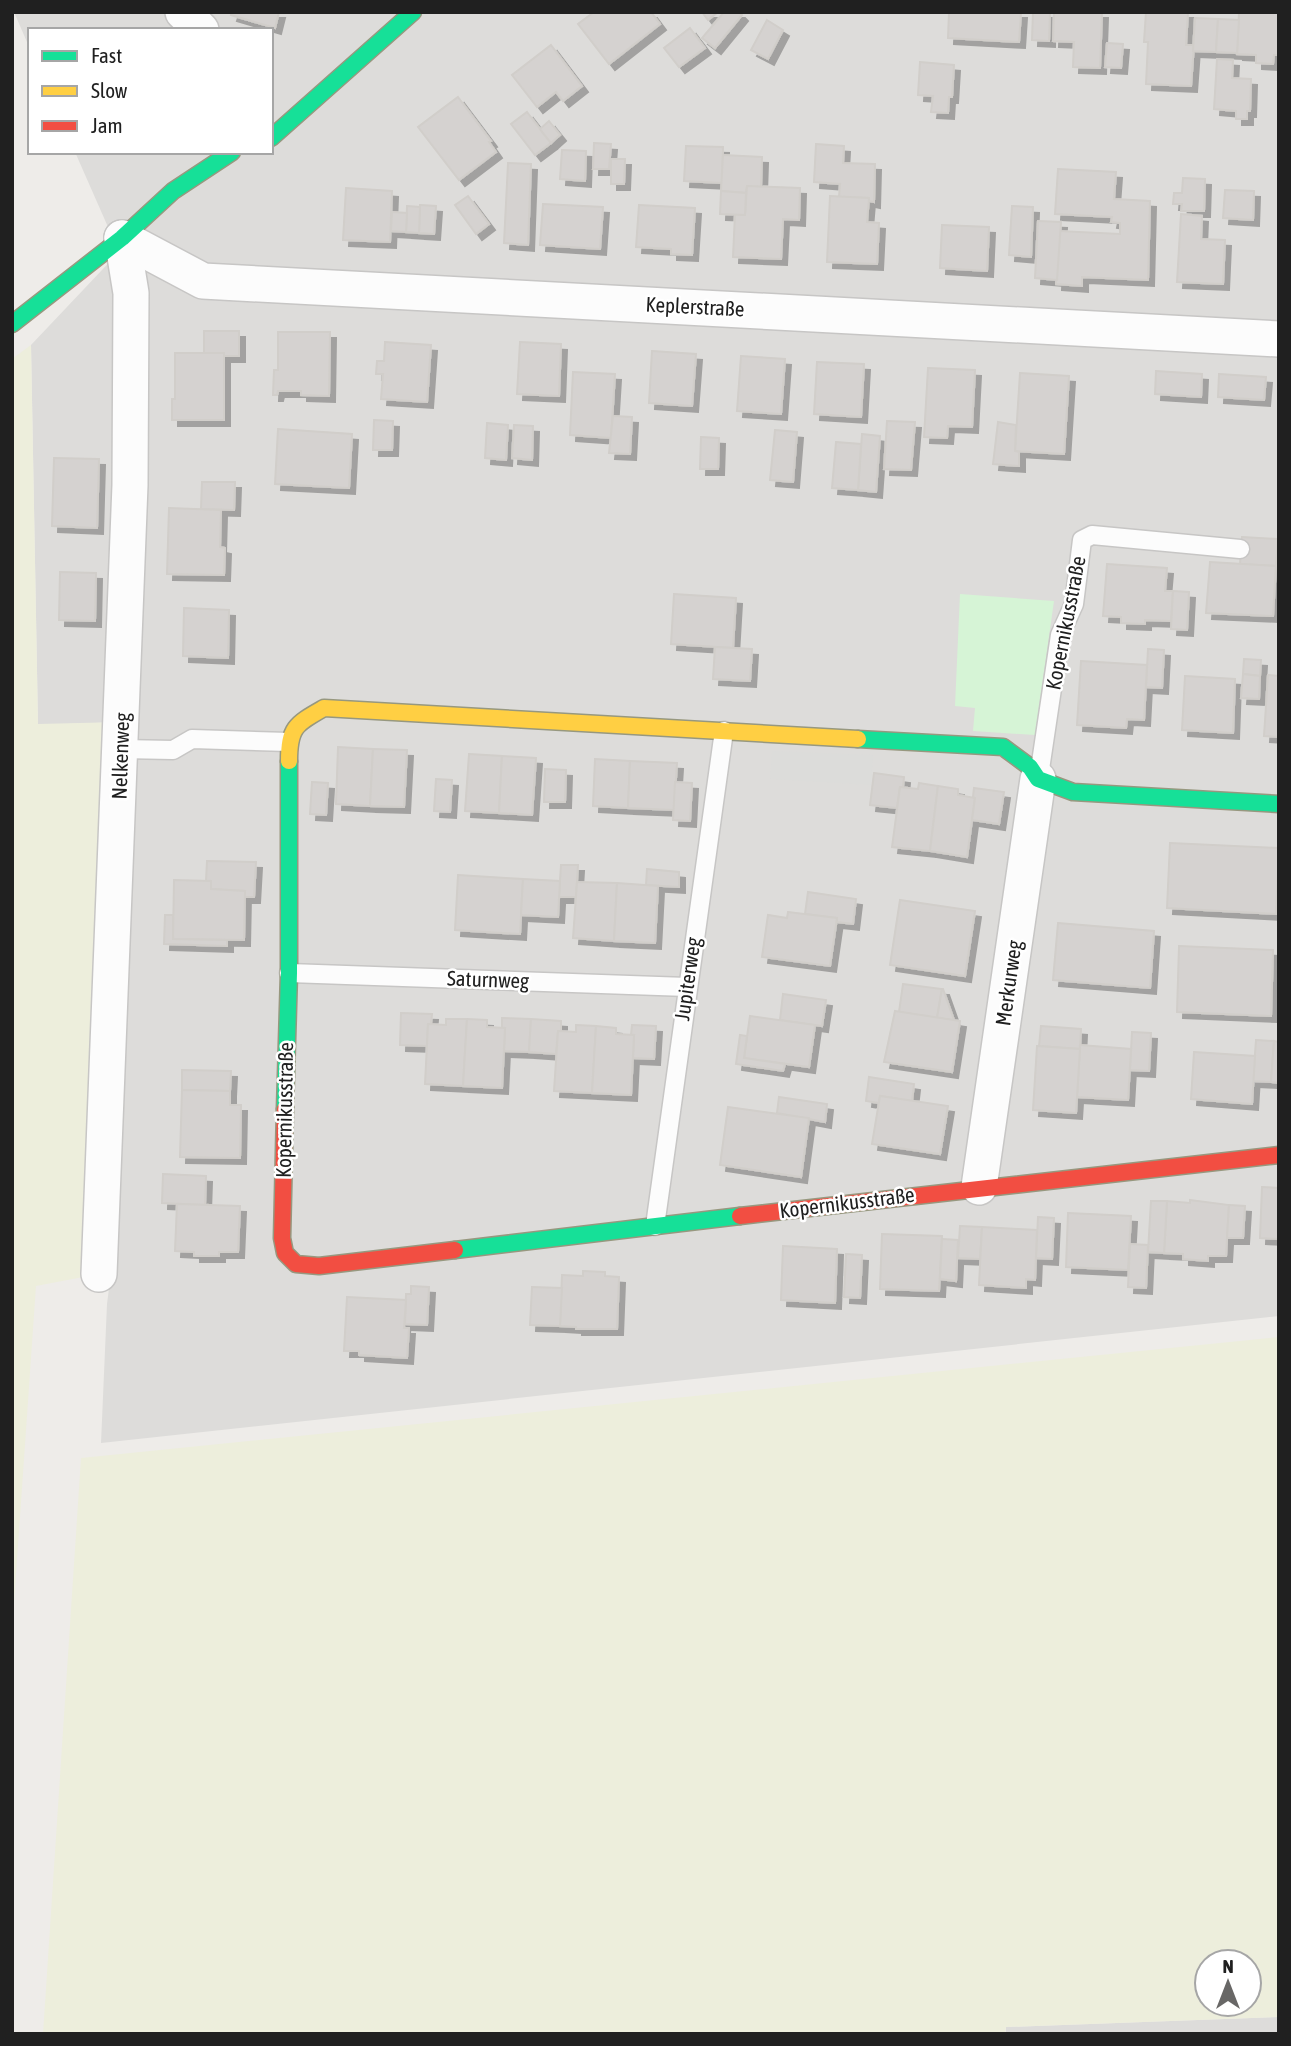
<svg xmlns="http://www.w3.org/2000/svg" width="1291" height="2046" font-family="'Asap Condensed',sans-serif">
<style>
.residential{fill:#dddcda}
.religious{fill:#dcdcda}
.farmland{fill:#edeedc;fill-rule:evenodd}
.park{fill:#d6f4d6}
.building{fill:#d5d2d0;stroke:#d1ceca;stroke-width:2;filter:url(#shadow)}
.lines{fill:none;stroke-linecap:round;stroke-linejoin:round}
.lane-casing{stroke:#c7c6c5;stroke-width:21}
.street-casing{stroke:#c7c6c5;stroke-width:38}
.fast-casing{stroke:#97987f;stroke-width:19}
.slow-casing{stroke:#97987f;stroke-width:19}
.jam-casing{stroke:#97987f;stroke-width:19}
.lane{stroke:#fcfcfc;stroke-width:18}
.street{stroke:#fcfcfc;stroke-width:35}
.fast{stroke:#16e098;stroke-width:16}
.slow{stroke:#ffcf43;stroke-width:16}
.jam{stroke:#f24e42;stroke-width:16}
.labels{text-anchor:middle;stroke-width:5;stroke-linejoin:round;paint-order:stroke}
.street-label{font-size:21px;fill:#202020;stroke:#fff}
</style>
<defs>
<filter id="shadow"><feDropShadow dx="6" dy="6" stdDeviation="0" flood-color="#0004"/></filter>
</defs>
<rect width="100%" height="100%" fill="#eeece9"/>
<g class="residential">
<polygon points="14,12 1279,12 1279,1316 101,1443 107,1304 111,1273 122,722 38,725 31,345 119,252 75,152 271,152 271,30 30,30 30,49"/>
<polygon points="1279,2017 1279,2034 1006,2034 1006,2027"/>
</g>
<polygon class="religious" points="772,751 873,755 871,785 770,779"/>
<g class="farmland">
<polygon points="31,345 38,724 122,722 99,1274 36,1286 12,1632 12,359"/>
<path d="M1279 1337V2017L1006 2027 1005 2034H43L81 1458ZM1207 1962H1249V2004H1207Z"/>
</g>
<polygon class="park" points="960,594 1054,601 1035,735 973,731 975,708 955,706"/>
<g class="building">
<polygon points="232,12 279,12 275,28 231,15"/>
<polygon points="594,12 651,12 660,24 609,64 578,24"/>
<polygon points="702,12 718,12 708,20"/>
<polygon points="724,12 739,12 742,15 715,48 702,38"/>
<polygon points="949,12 1021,12 1019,42 948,38"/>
<polygon points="1033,12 1050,12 1049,41 1032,40"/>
<polygon points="1054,12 1102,12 1100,68 1073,67 1074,42 1053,41"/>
<polygon points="1146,12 1188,12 1186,45 1194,45 1191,86 1146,84 1148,42 1144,42"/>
<polygon points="1239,12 1279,12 1279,55 1274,55 1273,64 1256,63 1256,55 1237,54"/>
<polygon points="1195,18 1218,19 1216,52 1193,51"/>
<polygon points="1218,19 1239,20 1237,53 1216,52"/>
<polygon points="767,20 783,30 768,59 751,50"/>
<polygon points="690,28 705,48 679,67 664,48"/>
<polygon points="1107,43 1123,44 1121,68 1105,67"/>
<polygon points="551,45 582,86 563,101 556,92 537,107 512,75"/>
<polygon points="1217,59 1233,60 1232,78 1251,79 1250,111 1247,111 1247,119 1236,119 1236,111 1214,109"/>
<polygon points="920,62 954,65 952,97 949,97 948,113 931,112 933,96 918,95"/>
<polygon points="458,97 491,141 489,142 496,152 459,180 418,127"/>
<polygon points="527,112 551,143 535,155 511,124"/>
<polygon points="549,121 560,135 551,143 540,129"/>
<polygon points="594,143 611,144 609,169 593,169"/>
<polygon points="816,144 844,146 843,163 875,164 874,202 869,201 869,198 839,197 840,184 814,182"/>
<polygon points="686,146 723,147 722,183 684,181"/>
<polygon points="562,150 586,151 585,181 560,179"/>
<polygon points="723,155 762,157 761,187 747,186 746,193 721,191"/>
<polygon points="611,159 625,159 624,184 611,184"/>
<polygon points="508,163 531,164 528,245 504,243"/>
<polygon points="1058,169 1116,172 1114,199 1150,201 1148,280 1082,277 1082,286 1056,284 1059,231 1120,234 1120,223 1111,222 1112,217 1055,214"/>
<polygon points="1183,178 1205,179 1204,211 1181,211 1182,204 1173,204 1174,193 1182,193"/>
<polygon points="747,186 800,188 799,220 783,219 781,259 733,257 735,214 745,215"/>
<polygon points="346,188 392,191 390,242 343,240"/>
<polygon points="1225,190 1254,191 1253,220 1223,218"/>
<polygon points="721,191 746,193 745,215 720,214"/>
<polygon points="468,196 489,224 476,234 455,205"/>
<polygon points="830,196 869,198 867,222 879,223 877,264 827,262"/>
<polygon points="543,204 603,207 600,249 540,245"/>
<polygon points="420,205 436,206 434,234 419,233"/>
<polygon points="639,205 695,208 692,255 671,254 671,249 636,247"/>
<polygon points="407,206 420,207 419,233 406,232"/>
<polygon points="1012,206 1033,207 1031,257 1009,255"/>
<polygon points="392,212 407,213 406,232 391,231"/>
<polygon points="1181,214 1202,216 1201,239 1225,240 1223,284 1177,282"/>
<polygon points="1038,221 1061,222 1057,280 1035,278"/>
<polygon points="942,225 989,227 987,271 940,268"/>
<polygon points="204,331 239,331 239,356 224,356 224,353 204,353"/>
<polygon points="278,332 330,332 329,396 301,395 301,391 278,391 277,395 273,395 274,370 278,370"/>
<polygon points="385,342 431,345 427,402 381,399 383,374 376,374 377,361 384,361"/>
<polygon points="520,342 561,344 559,396 517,394"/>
<polygon points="652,351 696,354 692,406 649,403"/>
<polygon points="175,353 224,353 224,420 172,420 172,399 175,399"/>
<polygon points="741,356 785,359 781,414 737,411"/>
<polygon points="817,362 864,364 861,417 814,414"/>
<polygon points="928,368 975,370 972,427 948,426 947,438 924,437"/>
<polygon points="1156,371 1202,374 1201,397 1155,394"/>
<polygon points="573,372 615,374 611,438 570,435"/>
<polygon points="1020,373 1069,376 1064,454 1015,451"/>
<polygon points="1219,374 1266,377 1264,400 1218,397"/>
<polygon points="613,416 632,417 630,454 609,453"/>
<polygon points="374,420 393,421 392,450 373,450"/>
<polygon points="887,421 915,422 911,470 884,469"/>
<polygon points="998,422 1016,425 1015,451 1019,452 1019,466 993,464"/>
<polygon points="487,423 508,425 506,460 485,458"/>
<polygon points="514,425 533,426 532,460 512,458"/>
<polygon points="278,429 352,434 349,488 275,484"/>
<polygon points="775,430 797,432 793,482 770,480"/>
<polygon points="862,434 880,436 876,492 858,490"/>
<polygon points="701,437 719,438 718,469 700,469"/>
<polygon points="836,442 861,444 858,490 832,488"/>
<polygon points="54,458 99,459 97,528 52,526"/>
<polygon points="202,482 235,482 234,510 201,509"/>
<polygon points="169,508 221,510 220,547 225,548 224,575 167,574"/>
<polygon points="1242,537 1278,539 1276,566 1240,564"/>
<polygon points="1210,562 1276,566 1273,616 1206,613"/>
<polygon points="1107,564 1167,568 1165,591 1173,591 1171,621 1145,620 1145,624 1121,623 1121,617 1103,616"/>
<polygon points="60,572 96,573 95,621 59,620"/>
<polygon points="1173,591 1189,592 1187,630 1171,629"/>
<polygon points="674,594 736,598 733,648 671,644"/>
<polygon points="184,608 229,610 228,658 183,656"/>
<polygon points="715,647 752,649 750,681 713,679"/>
<polygon points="1148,649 1164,650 1162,688 1146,687"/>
<polygon points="1244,659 1261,660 1260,676 1243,674"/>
<polygon points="1081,661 1147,665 1144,720 1127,719 1126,728 1077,725"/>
<polygon points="1243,674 1260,676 1259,699 1241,698"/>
<polygon points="1268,675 1279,676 1279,737 1264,736"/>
<polygon points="1185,676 1235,679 1233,733 1182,730"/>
<polygon points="338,747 373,749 370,806 336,804"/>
<polygon points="373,749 407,750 404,807 370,806"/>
<polygon points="469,754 502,756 499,813 465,811"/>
<polygon points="502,756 536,758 532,815 499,813"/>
<polygon points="595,759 630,761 628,808 593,806"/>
<polygon points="630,761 677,763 674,810 628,808"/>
<polygon points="545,769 566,770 565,802 544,802"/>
<polygon points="874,773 904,777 903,787 900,787 897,808 870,805"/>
<polygon points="436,779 452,780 450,812 434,811"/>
<polygon points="312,782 328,783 326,815 310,814"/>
<polygon points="675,782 692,783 690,821 673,820"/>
<polygon points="919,783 938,786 930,851 892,847 900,787 918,789"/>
<polygon points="938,786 958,789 958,795 975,798 967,857 930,851"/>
<polygon points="974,788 1004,792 999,824 972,820 975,798 973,797"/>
<polygon points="1170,843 1279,848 1276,914 1167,908"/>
<polygon points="207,861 256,862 254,897 244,897 245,891 211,889 211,881 206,881"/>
<polygon points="561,865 578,865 576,897 559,897"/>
<polygon points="647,869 679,872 679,887 646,885"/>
<polygon points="458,875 523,879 520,934 455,930"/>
<polygon points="523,879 560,881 558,917 521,915"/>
<polygon points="174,880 211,881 211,889 245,891 244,940 173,939"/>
<polygon points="577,882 617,883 614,941 573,938"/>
<polygon points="617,883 658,886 655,943 614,941"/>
<polygon points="808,892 856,899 853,924 837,922 837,918 805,914"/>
<polygon points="900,900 975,911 965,976 890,965"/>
<polygon points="788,912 837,918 830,966 762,957 768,915 787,918"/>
<polygon points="165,915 173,915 173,939 227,940 227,946 164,944"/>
<polygon points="1058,923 1154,931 1150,988 1053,980"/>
<polygon points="1179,946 1273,950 1271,1016 1177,1012"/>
<polygon points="903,984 942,989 937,1018 899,1012"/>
<polygon points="942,989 943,989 954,1020 937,1018"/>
<polygon points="783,994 826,1000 822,1026 780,1020"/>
<polygon points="895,1011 960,1021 952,1072 884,1062"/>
<polygon points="401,1013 432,1014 431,1024 428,1024 427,1046 400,1045"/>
<polygon points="750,1016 815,1025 809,1067 744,1058"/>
<polygon points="502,1018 531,1019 529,1052 504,1051 505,1028 502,1028"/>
<polygon points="446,1019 467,1019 463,1086 425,1084 428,1024 446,1025"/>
<polygon points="467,1019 487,1020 487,1027 505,1028 502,1088 463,1086"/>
<polygon points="531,1019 561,1021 561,1031 558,1031 556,1054 529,1052"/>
<polygon points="576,1025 596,1026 592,1093 554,1091 558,1031 576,1032"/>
<polygon points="632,1025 656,1026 654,1059 633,1058 634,1035 631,1035"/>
<polygon points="596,1026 616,1028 616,1034 634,1035 631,1095 592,1093"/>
<polygon points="1041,1026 1081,1029 1080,1049 1039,1046"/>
<polygon points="1132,1032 1151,1033 1149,1071 1130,1070"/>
<polygon points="740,1035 747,1036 744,1058 785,1064 783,1071 736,1064"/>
<polygon points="1256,1040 1274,1041 1271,1082 1253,1081"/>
<polygon points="1274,1041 1279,1042 1279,1083 1271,1082"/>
<polygon points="1080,1045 1131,1049 1128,1100 1077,1097"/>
<polygon points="1037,1046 1080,1049 1076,1113 1033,1110"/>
<polygon points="1194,1052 1255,1056 1252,1104 1191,1099"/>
<polygon points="182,1070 231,1071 230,1091 182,1090"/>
<polygon points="869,1077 914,1084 912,1101 880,1096 879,1103 866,1101"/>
<polygon points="182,1090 230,1091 230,1105 241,1105 240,1158 180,1157"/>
<polygon points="880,1096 948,1106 940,1154 872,1144"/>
<polygon points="779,1097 827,1104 825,1122 777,1113"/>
<polygon points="728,1107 809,1118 801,1177 720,1165"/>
<polygon points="163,1174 206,1176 205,1205 162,1203"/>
<polygon points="1262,1187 1279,1188 1279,1239 1260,1238"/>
<polygon points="1190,1200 1229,1205 1226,1256 1208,1256 1208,1261 1183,1259 1183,1254 1164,1253 1167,1201 1190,1203"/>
<polygon points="1151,1201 1167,1201 1164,1253 1148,1252"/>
<polygon points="177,1204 240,1206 238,1252 219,1252 219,1256 194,1256 194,1252 175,1251"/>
<polygon points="1229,1205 1245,1206 1243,1238 1227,1238"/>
<polygon points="1068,1213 1131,1216 1128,1270 1066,1267"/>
<polygon points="1038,1217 1054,1218 1052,1259 1036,1258"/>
<polygon points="960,1226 982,1227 980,1259 958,1258"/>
<polygon points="982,1227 1037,1230 1035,1280 1026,1279 1026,1288 979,1285"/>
<polygon points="882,1234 942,1236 939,1291 880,1289"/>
<polygon points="942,1239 958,1240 956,1281 940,1279"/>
<polygon points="1130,1244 1148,1245 1146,1288 1128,1287"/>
<polygon points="783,1246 837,1249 835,1303 781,1300"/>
<polygon points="846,1254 862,1255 860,1298 844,1297"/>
<polygon points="583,1271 605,1272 605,1276 619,1277 617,1329 576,1329 576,1327 560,1326 562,1275 583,1276"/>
<polygon points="411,1286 429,1287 427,1325 405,1324 406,1294 411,1294"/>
<polygon points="532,1287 562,1288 560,1326 530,1325"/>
<polygon points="347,1297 406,1300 404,1328 409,1328 407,1358 359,1355 359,1351 344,1351"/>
</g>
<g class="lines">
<defs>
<g id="lane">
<polyline points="121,749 173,750 192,739 289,742"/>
<polyline points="1039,776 1060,635 1074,604 1082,540 1092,535 1240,549"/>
<polyline points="289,973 687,987"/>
<polyline points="655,1226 724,731"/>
</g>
<g id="street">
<polyline points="183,12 201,30"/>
<polyline points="122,238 203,281 1279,339"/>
<polyline points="979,1187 1038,779"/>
<polyline points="99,1274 130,485 131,293 122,238"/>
</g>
<g id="fast">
<polyline points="271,138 413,12"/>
<polyline points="12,324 122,238 173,191 232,152"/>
<polyline points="858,739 1003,747 1030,767 1038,779 1073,792 1279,804"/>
<polyline points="285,1109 289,973 289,761"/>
<polyline points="455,1250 740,1216"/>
</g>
<path id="slow" d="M289 761C289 727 296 724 324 708L858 739"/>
<g id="jam">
<polyline points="285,1109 282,1238 285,1253 296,1264 319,1266 455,1250"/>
<polyline points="740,1216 1279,1155"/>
</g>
</defs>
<use href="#lane" class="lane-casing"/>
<use href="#street" class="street-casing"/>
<use href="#fast" class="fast-casing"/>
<use href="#slow" class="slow-casing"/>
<use href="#jam" class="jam-casing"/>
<use href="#lane" class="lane"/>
<use href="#street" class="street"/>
<use href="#fast" class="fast"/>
<use href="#slow" class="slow"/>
<use href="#jam" class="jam"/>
</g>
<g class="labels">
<g class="street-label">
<text transform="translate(695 307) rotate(3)" y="7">Keplerstraße</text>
<text transform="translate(1066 623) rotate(-79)" y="7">Kopernikusstraße</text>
<text transform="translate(121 756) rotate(-88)" y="7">Nelkenweg</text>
<text transform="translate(688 979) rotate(-82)" y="7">Jupiterweg</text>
<text transform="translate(488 980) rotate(2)" y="7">Saturnweg</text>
<text transform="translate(1009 983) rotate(-82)" y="7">Merkurweg</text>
<text transform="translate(285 1110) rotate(-89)" y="7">Kopernikusstraße</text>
<text transform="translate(847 1203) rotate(-7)" y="7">Kopernikusstraße</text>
</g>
</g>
<rect width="1291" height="2046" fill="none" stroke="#202020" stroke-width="28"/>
<rect x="28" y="28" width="245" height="126" fill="#ffffff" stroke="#a6a6a6" stroke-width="2"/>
<rect x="42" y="51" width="35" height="10" fill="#16e098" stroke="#a6a6a6" stroke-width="2"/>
<text x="91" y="63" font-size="21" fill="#202020">Fast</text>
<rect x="42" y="86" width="35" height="10" fill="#ffcf43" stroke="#a6a6a6" stroke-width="2"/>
<text x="91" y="98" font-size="21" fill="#202020">Slow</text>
<rect x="42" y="121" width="35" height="10" fill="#f24e42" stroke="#a6a6a6" stroke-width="2"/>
<text x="91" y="133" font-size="21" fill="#202020">Jam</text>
<g transform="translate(1228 1983)"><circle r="33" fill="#ffffff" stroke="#a6a6a6" stroke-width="2"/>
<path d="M0-5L12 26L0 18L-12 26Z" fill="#686766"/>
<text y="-10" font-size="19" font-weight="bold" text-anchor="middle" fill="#202020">N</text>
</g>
</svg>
